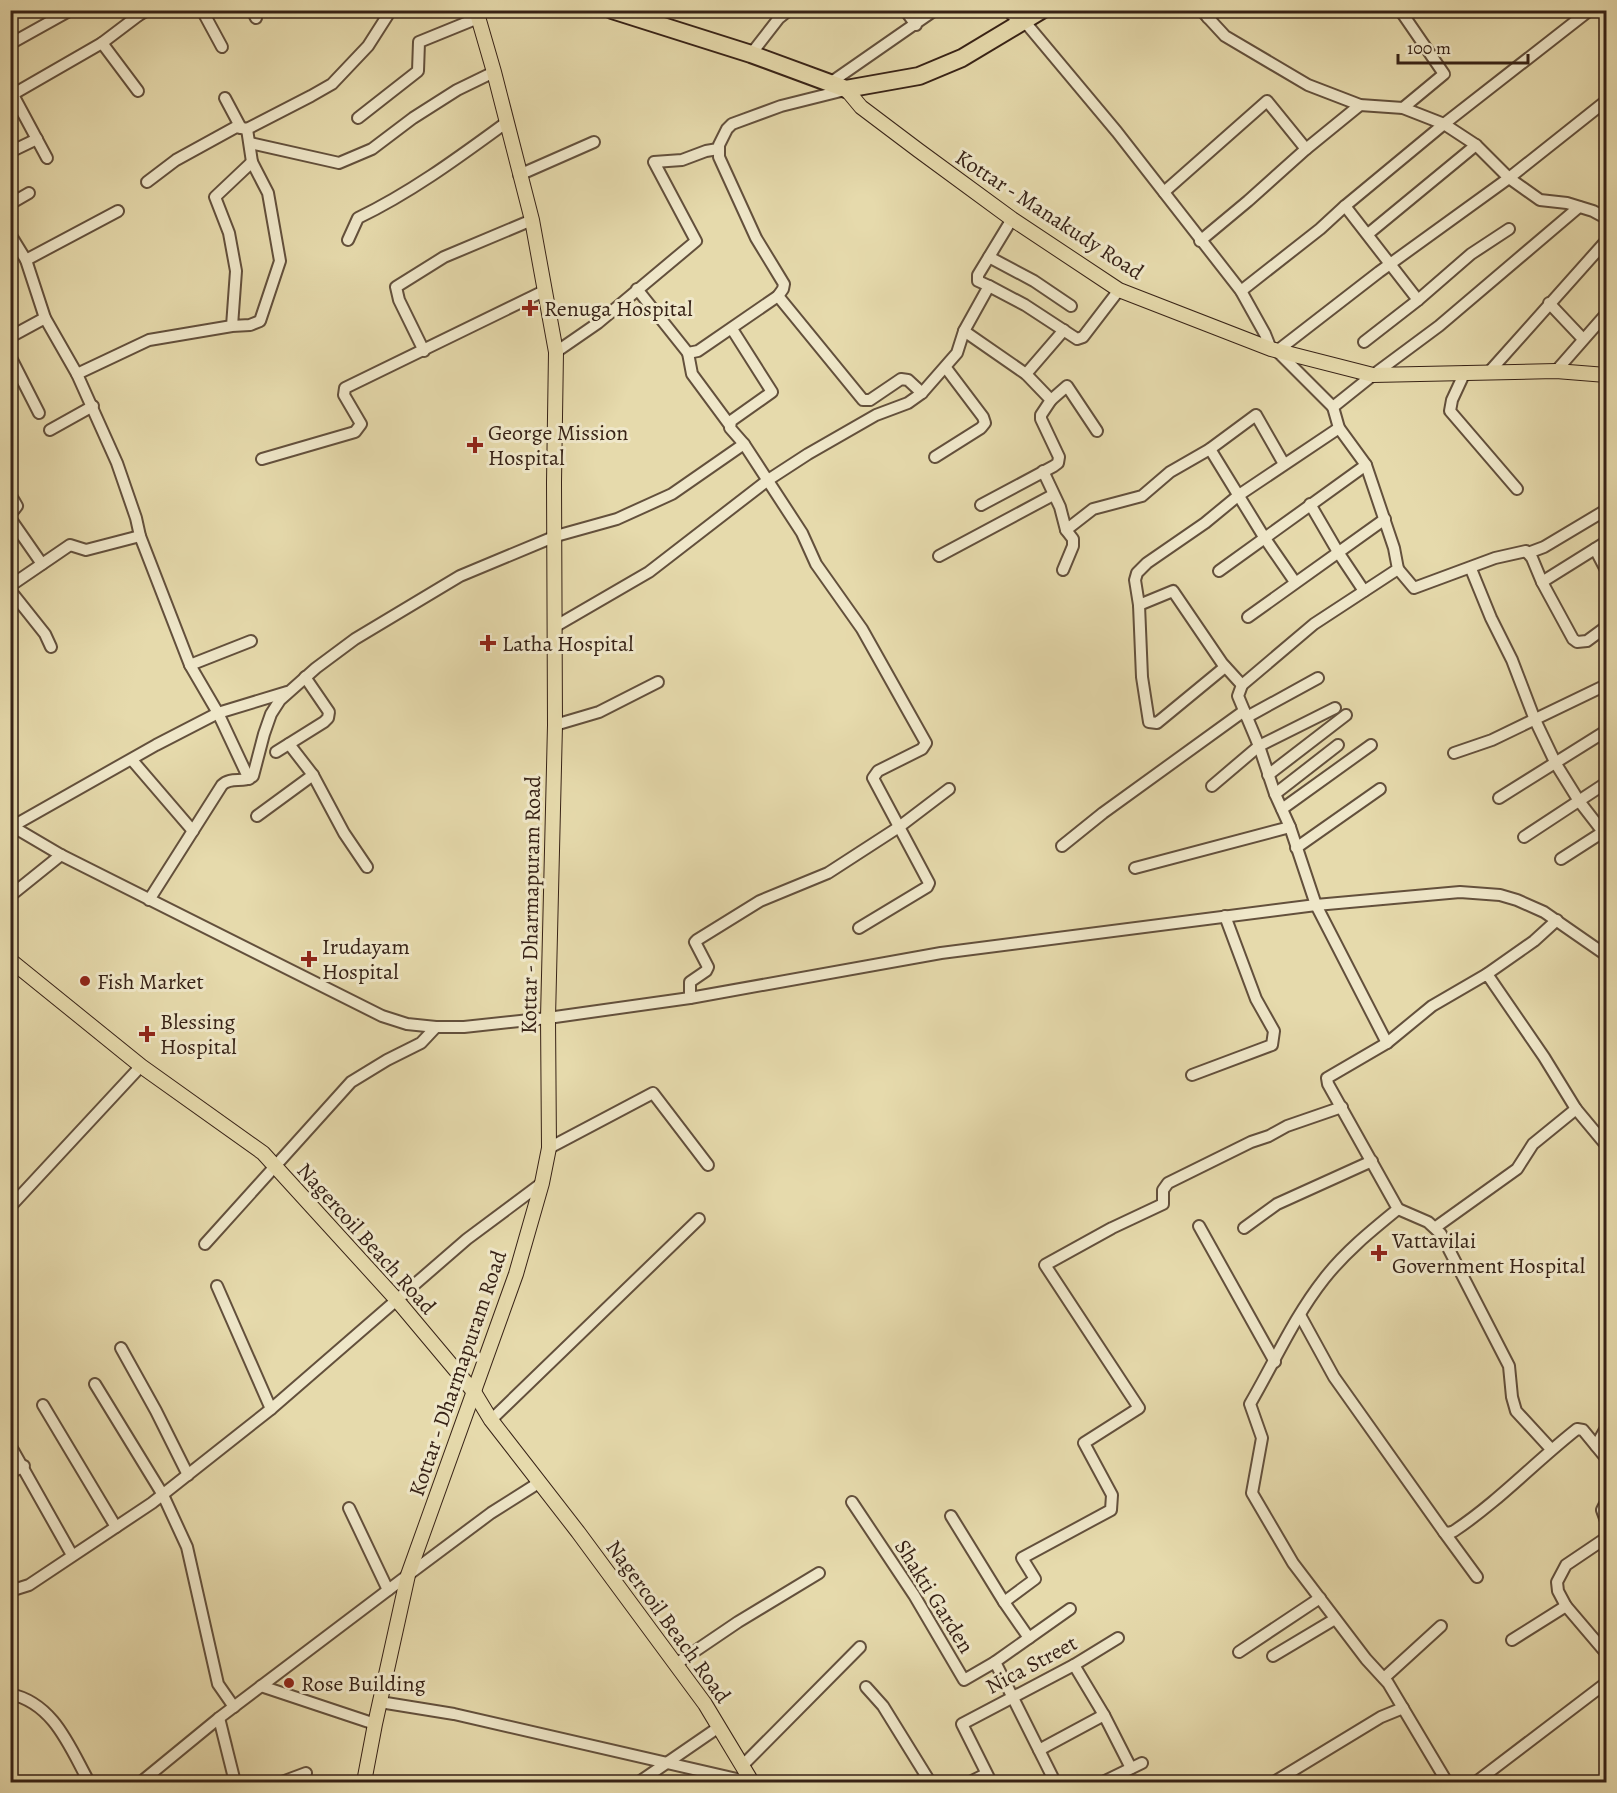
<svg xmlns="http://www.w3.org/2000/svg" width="1617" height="1793" font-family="Alegreya,serif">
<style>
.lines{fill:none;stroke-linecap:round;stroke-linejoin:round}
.minor-casing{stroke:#63503c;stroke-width:14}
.major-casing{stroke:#372216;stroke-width:16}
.highway-casing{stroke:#372216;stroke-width:20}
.minor{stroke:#efe7c9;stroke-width:10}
.major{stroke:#e6daac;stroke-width:14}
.highway{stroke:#e6daac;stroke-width:16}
.poi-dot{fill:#8f2418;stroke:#efe7c9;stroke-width:2}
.labels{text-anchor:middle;stroke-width:6;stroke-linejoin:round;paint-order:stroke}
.street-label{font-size:22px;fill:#372216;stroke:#efe7c9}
.poi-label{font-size:22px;fill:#372216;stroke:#efe7c9;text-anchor:start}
</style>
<rect width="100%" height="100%" fill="#e6daac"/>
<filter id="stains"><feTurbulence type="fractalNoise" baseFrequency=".00333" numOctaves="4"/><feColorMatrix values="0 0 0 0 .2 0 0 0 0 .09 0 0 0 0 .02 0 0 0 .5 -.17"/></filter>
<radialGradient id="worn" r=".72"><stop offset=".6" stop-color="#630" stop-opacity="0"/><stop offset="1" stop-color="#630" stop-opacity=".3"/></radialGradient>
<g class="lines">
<defs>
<g id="minor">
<polyline points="120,10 139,15"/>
<polyline points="202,10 222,47"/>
<polyline points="252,10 256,18"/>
<polyline points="905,10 916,25"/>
<polyline points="1008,10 1012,15 1025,22 1117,132 1241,291 1265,334 1271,349"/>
<polyline points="1201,10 1225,36 1308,85 1360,105 1403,108 1444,124 1476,145 1509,178 1540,200 1567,203 1593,211 1606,218"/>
<polyline points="1400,10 1444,74 1403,108"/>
<polyline points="1208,18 1218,10"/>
<polyline points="102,43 138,91"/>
<polyline points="10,44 71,10"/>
<polyline points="751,54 779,18 789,10"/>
<polyline points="830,83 935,10"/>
<polyline points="11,91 47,158"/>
<polyline points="10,96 102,43 139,15 148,10"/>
<polyline points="225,98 241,128"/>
<polyline points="358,118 418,71 419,42 478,18"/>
<polyline points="250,143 339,163 372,149 413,118 457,90 494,72"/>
<polyline points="10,152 37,139"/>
<polyline points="252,162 247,129 311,96 332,84 368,46 391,10"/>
<polyline points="519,175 594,142"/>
<polyline points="147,182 176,160 236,127 247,129"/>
<polyline points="1164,192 1267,101 1306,149"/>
<polyline points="10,204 29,193"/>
<polyline points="1345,206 1418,300"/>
<polyline points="10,234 26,260 45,318 77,374 117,463 136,518 140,536 190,665 218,713 249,779"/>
<polyline points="1368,234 1476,145"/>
<path d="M348 240 358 218C412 192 459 157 507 122"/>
<polyline points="1200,241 1248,201 1306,149 1360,105"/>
<polyline points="989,257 1034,281 1071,306"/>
<polyline points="26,260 118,211"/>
<polyline points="989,286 1025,305 1077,339 1083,337 1119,290"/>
<polyline points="637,289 688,353 698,351 778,296 783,289 784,284 756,238 719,157 719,145 727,129 732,124 781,106 845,90"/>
<polyline points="1241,291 1320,229 1345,206 1444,124 1590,10"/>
<polyline points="778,296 863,400 870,400 901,379 908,380 922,393"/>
<polyline points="1549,303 1583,339"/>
<polyline points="732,329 772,392 731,421 730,428 744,444 802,533 816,564 862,629 926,743 922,749 878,771 873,778 929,883 927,887 859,928"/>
<polyline points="964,331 1026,374 1051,400 1041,415 1041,419 1059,457 1058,463 1054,466 981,505"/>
<polyline points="10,337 45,318"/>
<polyline points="1364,342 1418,300 1471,254 1509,229"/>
<polyline points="424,351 399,300 396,287 444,257 532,220"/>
<polyline points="556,352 598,323 696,241 654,162 682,160 706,151 718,149"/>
<polyline points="688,353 692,374 729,424"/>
<polyline points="10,356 39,413"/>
<polyline points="1490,371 1606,241"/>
<polyline points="1556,371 1606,314"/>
<polyline points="1465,372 1452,400 1450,411 1517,489"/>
<polyline points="77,374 149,340 232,326 250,325 260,321 280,261 268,193 252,162 215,197 229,233 236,271 232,326"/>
<polyline points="1026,374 1064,330"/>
<polyline points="1051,400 1067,386 1097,431"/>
<polyline points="1333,407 1277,351 1379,272 1509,178 1606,101"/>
<polyline points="50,430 93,406"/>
<polyline points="1210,449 1264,537 1295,582"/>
<polyline points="935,457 981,428 985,423 983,417 946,368"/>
<polyline points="262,459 355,432 361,424 344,395 345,388 544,291"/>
<polyline points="1043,471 1060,507 1066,530 1073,539 1073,546 1063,570"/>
<polyline points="10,494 17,506 10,515"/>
<polyline points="1310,504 1338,552 1364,591"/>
<polyline points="10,518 42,564"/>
<polyline points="1066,530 1093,509 1142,496 1170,472 1210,449 1256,415 1284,464"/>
<polyline points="1595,549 1606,570"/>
<polyline points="1528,553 1544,547 1606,510"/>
<polyline points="939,556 1053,495"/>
<polyline points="1398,569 1414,588 1495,558 1526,551 1532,558 1542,582 1573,639 1577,642 1587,641 1606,627"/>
<polyline points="1471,569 1491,618 1512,660 1535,720 1556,764 1579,801 1603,832 1561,859"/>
<polyline points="1219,571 1366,465"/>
<polyline points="1542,582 1606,542"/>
<polyline points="10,586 70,545 86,550 140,536"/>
<polyline points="10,590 45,634 51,647"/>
<polyline points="1139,605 1173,591 1222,663 1242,685"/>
<polyline points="1248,617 1385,519"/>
<polyline points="556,626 649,572 768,480 808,454 876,415 908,403 922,393 957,353 964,331 989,286 978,281 978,275 1012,219"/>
<polyline points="190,665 251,641"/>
<polyline points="1225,667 1157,723 1149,722 1142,677 1139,605 1135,580 1137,573 1147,563 1205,523 1239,495 1339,428"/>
<polyline points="1247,717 1318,678"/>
<polyline points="555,725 599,712 658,682"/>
<polyline points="289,744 313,775 344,833 367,867"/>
<polyline points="276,752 324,722 328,718 329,712 305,677"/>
<polyline points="1454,753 1492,740 1606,685"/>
<polyline points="132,760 193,831"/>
<polyline points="1268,775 1346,715"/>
<polyline points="1212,786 1259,746 1335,708"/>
<polyline points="1275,794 1338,745"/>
<polyline points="1499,798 1606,731"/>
<polyline points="1282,809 1371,745"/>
<polyline points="257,816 313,775"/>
<polyline points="10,825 61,855 382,1016 407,1024 436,1027 464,1027 548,1018 690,998 941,953 1316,905 1460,892 1500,895 1517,900 1544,912 1606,955"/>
<polyline points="13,826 156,745 218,713 287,692"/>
<polyline points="1524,837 1606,783"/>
<polyline points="1062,846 1103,813 1244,711"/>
<polyline points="1296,848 1380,789"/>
<polyline points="1135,868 1290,827"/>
<polyline points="10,896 61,855"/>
<path d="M149 900 222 785C231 776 244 784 253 776L264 734 271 714 280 700 316 668 355 639 460 576 556 536 617 519 672 494 744 444"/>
<polyline points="1487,974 1534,941 1557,920"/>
<polyline points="690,998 690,982 706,971 708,967 695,942 697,940 760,901 828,873 899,827 949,789"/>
<polyline points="1387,1043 1316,905 1290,827 1275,794 1259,746 1238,696 1242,685 1314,624 1398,569 1394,548 1366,465 1339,428 1333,407 1373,375 1439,326 1579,207"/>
<polyline points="1192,1075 1272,1045 1274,1031 1256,999 1225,916"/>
<polyline points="549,1148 653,1093 708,1165"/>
<polyline points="10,1207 141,1066"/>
<polyline points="1398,1209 1428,1222 1441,1234 1509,1366 1512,1397 1516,1411 1551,1449"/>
<polyline points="1199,1226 1275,1362"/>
<polyline points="1436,1227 1517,1169 1533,1144 1576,1109"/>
<polyline points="1244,1228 1277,1204 1372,1161"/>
<polyline points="205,1244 351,1082 387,1060 421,1043 436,1027"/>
<polyline points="217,1286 271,1409"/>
<path d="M1300 1315 1334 1377 1444 1532 1450 1533 1454 1531C1499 1501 1535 1462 1577 1429L1583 1430 1606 1458"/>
<polyline points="121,1348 156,1411 188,1475"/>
<polyline points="95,1384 163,1495 187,1547 218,1684 234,1707"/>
<polyline points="43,1405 116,1527"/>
<polyline points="491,1420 699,1219"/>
<polyline points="10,1445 72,1555"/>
<polyline points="1596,1446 1606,1428"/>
<polyline points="10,1473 24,1466"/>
<polyline points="852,1502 914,1595 964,1680 995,1662 1070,1609"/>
<polyline points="1606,1502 1602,1510 1606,1521"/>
<polyline points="349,1508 388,1590"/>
<polyline points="951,1516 1004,1602 1029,1638"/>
<polyline points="1444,1532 1477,1577"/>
<polyline points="1606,1538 1566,1565 1557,1582 1558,1591 1566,1606 1606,1653"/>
<polyline points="10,1591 29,1585 152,1503 271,1409 467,1239 542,1183"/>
<polyline points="1004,1602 1035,1579 1022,1558 1111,1510 1112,1495 1084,1443 1139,1408 1045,1265 1112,1228 1163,1204 1163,1190 1168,1183 1251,1142 1269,1136 1287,1126 1342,1107"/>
<polyline points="1512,1640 1566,1606"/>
<polyline points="1239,1652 1320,1598"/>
<polyline points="1273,1656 1335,1619"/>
<polyline points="995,1662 1055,1782"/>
<polyline points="676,1664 738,1622 819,1573"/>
<polyline points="1074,1665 1104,1715 1131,1768"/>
<polyline points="1384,1678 1441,1626"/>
<polyline points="261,1686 375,1724"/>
<polyline points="866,1687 883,1706 930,1782"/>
<path d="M10 1694C54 1703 70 1748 89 1782"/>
<polyline points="380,1702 454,1714 750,1782"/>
<polyline points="219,1718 235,1782"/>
<polyline points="1039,1750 1104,1715"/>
<polyline points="742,1766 860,1647"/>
<polyline points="141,1782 219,1718 408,1575 491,1513 540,1482"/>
<polyline points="282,1782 306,1773"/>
<polyline points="639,1782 719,1727"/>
<polyline points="970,1782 986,1774"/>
<polyline points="991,1782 962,1724 1074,1665 1118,1638"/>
<polyline points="1103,1782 1142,1763"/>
<polyline points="1274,1782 1381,1717 1403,1708"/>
<path d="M1447 1782 1388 1683 1366 1659 1293 1563 1252 1493 1262 1438 1250 1404C1274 1363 1294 1317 1324 1279 1345 1252 1371 1231 1398 1209L1328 1084 1327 1078 1387 1043 1432 1006 1487 974 1544 1057 1576 1109 1606 1145"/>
<polyline points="1476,1782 1606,1683"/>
</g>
<g id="major">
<polyline points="846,89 861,107 918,150 1012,219 1119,290 1271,349 1373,375 1556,371 1606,375"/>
<polyline points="10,960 141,1066 263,1153 396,1299 474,1392 491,1420 578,1532 705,1704 752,1782"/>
<polyline points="364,1782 375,1724 408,1575 516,1274 542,1183 549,1148 548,1018 555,725 554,482 556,352 532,220 494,72 476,10"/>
</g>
<polyline id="highway" points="612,10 751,54 846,89 919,76 962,58 1042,10"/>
</defs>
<use href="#minor" class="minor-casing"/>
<use href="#major" class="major-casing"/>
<use href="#highway" class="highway-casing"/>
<use href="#minor" class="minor"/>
<use href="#major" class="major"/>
<use href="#highway" class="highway"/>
</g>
<g class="poi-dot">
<path d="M527 299h6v6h6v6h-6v6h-6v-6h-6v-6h6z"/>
<path d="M472 436h6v6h6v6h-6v6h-6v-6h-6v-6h6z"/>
<path d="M485 634h6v6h6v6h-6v6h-6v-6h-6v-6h6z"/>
<path d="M306 950h6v6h6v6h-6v6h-6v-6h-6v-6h6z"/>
<circle cx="85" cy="981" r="6"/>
<path d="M144 1025h6v6h6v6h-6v6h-6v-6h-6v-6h6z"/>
<path d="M1376 1244h6v6h6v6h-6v6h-6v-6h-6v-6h6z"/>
<circle cx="289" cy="1683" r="6"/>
</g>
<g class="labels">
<g class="street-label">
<text transform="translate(1050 214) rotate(33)" y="8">Kottar - Manakudy Road</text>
<text transform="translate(530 905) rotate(-89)" y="8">Kottar - Dharmapuram Road</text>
<text transform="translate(367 1238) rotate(48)" y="8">Nagercoil Beach Road</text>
<text transform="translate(457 1373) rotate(-71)" y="8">Kottar - Dharmapuram Road</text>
<text transform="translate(935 1596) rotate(58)" y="8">Shakti Garden</text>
<text transform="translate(669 1621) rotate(54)" y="8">Nagercoil Beach Road</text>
<text transform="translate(1031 1664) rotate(-28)" y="8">Nica Street</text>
</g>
<g class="poi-label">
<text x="544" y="316">Renuga Hospital</text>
<text x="488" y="440">George Mission<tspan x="488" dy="25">Hospital</tspan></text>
<text x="502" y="651">Latha Hospital</text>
<text x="322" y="954">Irudayam<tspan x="322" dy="25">Hospital</tspan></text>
<text x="97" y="989">Fish Market</text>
<text x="160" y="1029">Blessing<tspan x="160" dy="25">Hospital</tspan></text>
<text x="1392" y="1248">Vattavilai<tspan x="1392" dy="25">Government Hospital</tspan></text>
<text x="301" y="1691">Rose Building</text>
</g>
</g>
<rect width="1617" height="1793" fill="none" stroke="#e6daac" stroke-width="36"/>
<rect x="12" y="12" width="1593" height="1769" fill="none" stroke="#372216" stroke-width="3"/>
<rect x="18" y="18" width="1581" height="1757" fill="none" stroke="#372216" stroke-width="1.5"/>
<path d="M1398 54v9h130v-9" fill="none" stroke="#372216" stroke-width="3"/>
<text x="1407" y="54" font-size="18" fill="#372216" stroke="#efe7c9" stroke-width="4.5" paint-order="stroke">100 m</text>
<rect width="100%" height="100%" filter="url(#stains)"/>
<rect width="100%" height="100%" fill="url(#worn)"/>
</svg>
